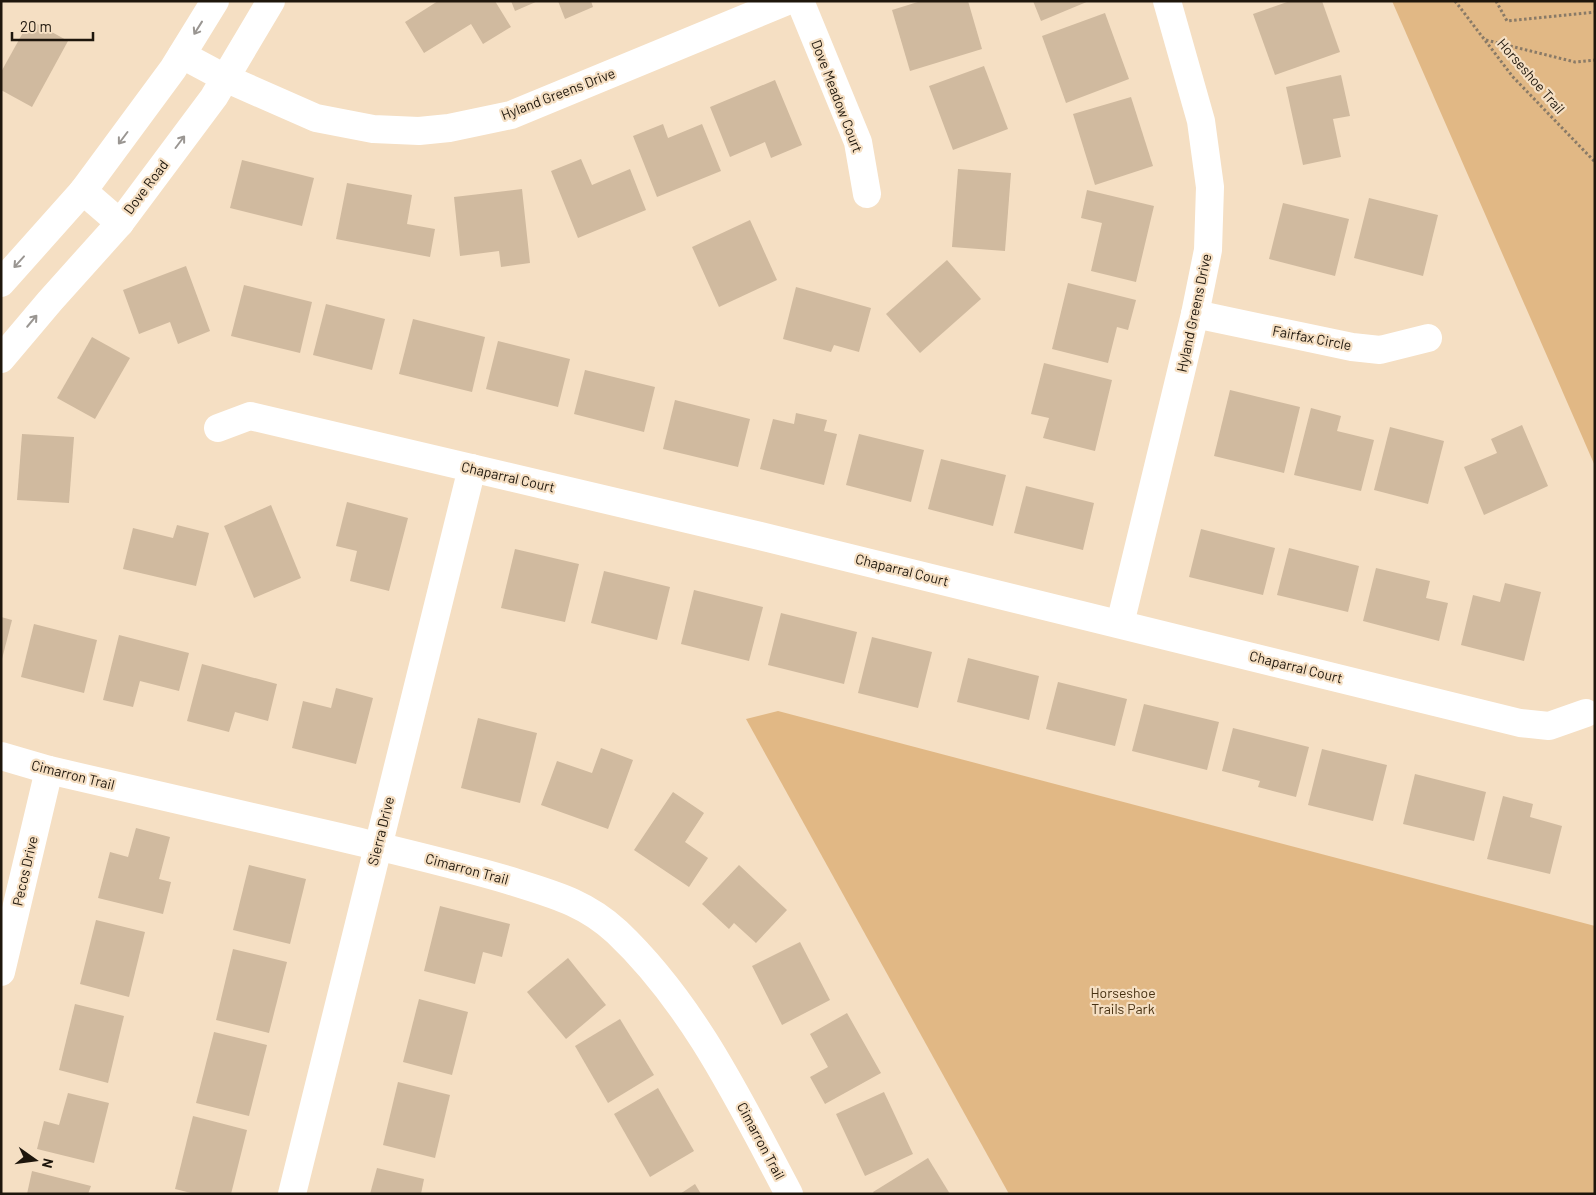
<svg xmlns="http://www.w3.org/2000/svg" width="1596" height="1195" font-family="Barlow,sans-serif">
<style>
.green{fill:#e1b885}
.building{fill:#d0ba9f}
.lines{fill:none;stroke-linecap:round;stroke-linejoin:round}
.path{stroke:#897a67;stroke-width:3;stroke-dasharray:2.5 2.5;stroke-linecap:butt}
.street{stroke:#fff;stroke-width:28}
.secondary{stroke:#fff;stroke-width:28}
.oneway{stroke:#9a9692}
.labels{text-anchor:middle;stroke-width:4.5;stroke-linejoin:round;paint-order:stroke}
.street-label{font-size:14px;fill:#1e160c;stroke:#f5dfc3}
.park-label{font-size:14px;fill:#473112;stroke:#f5dfc3}
</style>
<rect width="100%" height="100%" fill="#f5dfc3"/>
<g class="green">
<polygon points="1392,1 1595,1 1595,466"/>
<polygon points="778,711 1595,926 1595,1194 1009,1194 746,719"/>
</g>
<g class="building">
<polygon points="438,1 495,1 511,27 483,44 471,24 424,53 405,22"/>
<polygon points="511,1 538,1 515,11"/>
<polygon points="558,1 591,1 593,7 565,19"/>
<polygon points="921,1 968,1 982,49 910,71 892,10"/>
<polygon points="1033,1 1089,1 1041,21"/>
<polygon points="1290,1 1322,1 1340,52 1275,75 1253,14"/>
<polygon points="1105,13 1129,79 1066,103 1042,36"/>
<polygon points="30,20 68,41 32,107 1,90 1,72"/>
<polygon points="984,66 1008,129 953,150 929,86"/>
<polygon points="1341,75 1350,116 1333,119 1341,157 1303,165 1286,87"/>
<polygon points="775,80 802,145 771,158 765,142 730,157 710,107"/>
<polygon points="1131,97 1153,166 1095,185 1073,114"/>
<polygon points="663,124 668,138 702,124 721,171 657,197 633,136"/>
<polygon points="581,159 592,185 630,169 646,210 578,238 551,171"/>
<polygon points="242,160 314,178 302,226 230,208"/>
<polygon points="958,169 1011,173 1005,251 952,247"/>
<polygon points="347,183 412,195 407,224 435,229 430,257 336,239"/>
<polygon points="522,189 530,263 501,267 499,251 460,256 454,197"/>
<polygon points="1087,190 1154,206 1136,282 1091,271 1102,223 1081,218"/>
<polygon points="1369,198 1438,215 1423,276 1354,258"/>
<polygon points="1283,203 1349,219 1335,276 1269,259"/>
<polygon points="750,220 777,280 719,307 692,247"/>
<polygon points="947,260 981,299 920,353 886,314"/>
<polygon points="186,266 210,331 178,344 170,322 139,334 123,290"/>
<polygon points="1068,283 1136,300 1128,330 1117,327 1108,363 1052,349"/>
<polygon points="244,285 312,302 300,353 231,336"/>
<polygon points="796,287 871,308 859,352 834,345 831,352 783,339"/>
<polygon points="326,304 385,319 372,370 313,355"/>
<polygon points="413,319 485,337 472,392 399,374"/>
<polygon points="92,337 130,358 95,419 57,398"/>
<polygon points="498,341 570,359 558,407 486,389"/>
<polygon points="1044,363 1112,380 1095,451 1043,438 1049,418 1031,414"/>
<polygon points="585,370 655,387 644,432 574,414"/>
<polygon points="1230,390 1300,407 1284,473 1214,456"/>
<polygon points="675,400 750,419 738,467 663,449"/>
<polygon points="1311,408 1341,416 1337,431 1374,440 1361,491 1294,475"/>
<polygon points="796,413 827,420 824,431 837,434 824,485 760,469 773,419 794,424"/>
<polygon points="1522,425 1548,486 1484,515 1464,467 1497,453 1491,439"/>
<polygon points="1390,427 1444,441 1428,504 1374,490"/>
<polygon points="22,434 74,437 69,503 17,500"/>
<polygon points="859,434 924,450 911,502 846,485"/>
<polygon points="941,459 1006,475 993,526 928,509"/>
<polygon points="1026,486 1094,503 1083,550 1014,533"/>
<polygon points="347,502 408,518 389,591 350,581 357,551 336,546"/>
<polygon points="271,505 301,578 254,598 224,526"/>
<polygon points="177,525 209,533 196,586 123,569 133,528 173,538"/>
<polygon points="1201,529 1275,548 1263,595 1189,577"/>
<polygon points="1289,548 1359,566 1348,612 1277,595"/>
<polygon points="515,549 579,564 565,622 501,608"/>
<polygon points="1376,568 1430,581 1426,598 1448,603 1439,641 1363,621"/>
<polygon points="604,571 670,587 657,640 591,623"/>
<polygon points="1505,583 1541,592 1524,661 1461,645 1473,595 1500,602"/>
<polygon points="694,590 763,607 749,661 681,644"/>
<polygon points="781,613 857,632 844,684 768,665"/>
<polygon points="1,617 12,620 2,659 1,659"/>
<polygon points="34,624 97,640 84,693 21,677"/>
<polygon points="119,635 189,653 179,691 140,681 133,707 103,700"/>
<polygon points="872,637 932,652 918,708 858,693"/>
<polygon points="968,658 1039,676 1029,720 957,702"/>
<polygon points="202,664 277,684 268,721 235,712 229,732 187,721"/>
<polygon points="1058,682 1127,699 1115,746 1046,729"/>
<polygon points="336,688 373,698 356,764 292,748 303,701 331,708"/>
<polygon points="1144,704 1219,722 1207,770 1132,751"/>
<polygon points="478,718 537,733 520,803 461,788"/>
<polygon points="1233,728 1309,747 1296,797 1258,787 1260,781 1222,771"/>
<polygon points="601,748 633,760 608,829 541,805 557,761 592,773"/>
<polygon points="1322,749 1387,765 1373,821 1308,805"/>
<polygon points="1415,774 1486,792 1474,841 1403,824"/>
<polygon points="673,792 704,813 685,842 708,858 689,887 634,850"/>
<polygon points="1503,796 1533,804 1530,817 1562,826 1550,874 1487,859"/>
<polygon points="136,828 170,837 159,879 171,882 163,914 98,898 110,852 128,857"/>
<polygon points="249,865 306,879 290,944 233,930"/>
<polygon points="739,865 787,910 756,943 734,923 729,929 702,904"/>
<polygon points="440,906 510,924 502,957 483,952 475,984 424,971"/>
<polygon points="96,920 145,932 129,997 80,984"/>
<polygon points="800,942 830,1000 782,1025 752,966"/>
<polygon points="233,949 287,962 269,1033 216,1020"/>
<polygon points="568,958 606,1005 566,1039 527,992"/>
<polygon points="419,999 468,1012 452,1075 403,1062"/>
<polygon points="75,1004 124,1016 108,1083 59,1070"/>
<polygon points="847,1013 881,1073 825,1104 810,1077 828,1067 810,1034"/>
<polygon points="620,1019 654,1075 608,1103 575,1046"/>
<polygon points="214,1032 267,1045 249,1116 196,1103"/>
<polygon points="398,1082 450,1095 435,1158 383,1145"/>
<polygon points="658,1088 694,1151 650,1177 614,1114"/>
<polygon points="884,1092 913,1154 865,1176 836,1114"/>
<polygon points="68,1093 109,1103 94,1163 37,1149 44,1121 59,1125"/>
<polygon points="193,1116 247,1130 231,1194 195,1194 175,1189"/>
<polygon points="928,1158 950,1194 874,1194 873,1192"/>
<polygon points="377,1168 424,1179 421,1194 370,1194"/>
<polygon points="32,1171 91,1186 88,1194 27,1194"/>
<polygon points="695,1184 701,1194 680,1194"/>
</g>
<g class="lines">
<g class="path">
<polyline points="1455,1 1513,77 1595,162"/>
<polyline points="1496,1 1507,21 1595,12"/>
<polyline points="1486,40 1575,62 1595,60"/>
</g>
<g class="street">
<polyline points="800,1 858,142 867,194"/>
<polyline points="182,55 225,78 316,118 373,129 419,131 449,128 511,115 787,1"/>
<polyline points="1195,314 1352,347 1380,350 1428,338"/>
<polyline points="218,428 250,416 760,536 1520,723 1549,726 1586,713"/>
<polyline points="1120,624 1195,314 1208,250 1210,187 1201,121 1167,1"/>
<path d="M1 756 49 770C146 792 242 815 339 837 397 851 454 864 511 881 552 894 585 902 617 932 694 1005 740 1102 789 1194"/>
<polyline points="1,972 49,770"/>
<polyline points="292,1194 472,468"/>
</g>
<g class="secondary">
<polyline points="83,191 120,223"/>
<polyline points="1,283 83,191 173,69 215,1"/>
<polyline points="1,359 50,301 120,223 214,97 271,1"/>
</g>
</g>
<defs><path id="oneway-shaft" d="M-6 0H5M1.5-3L5.5 0L1.5 3" fill="none" stroke-width="1.6" stroke-linecap="round" stroke-linejoin="round" transform="scale(1.25)"/></defs>
<g class="oneway">
<use href="#oneway-shaft" transform="translate(198 28) rotate(122)"/>
<use href="#oneway-shaft" transform="translate(123 138) rotate(127)"/>
<use href="#oneway-shaft" transform="translate(180 142) rotate(-53)"/>
<use href="#oneway-shaft" transform="translate(19 262) rotate(132)"/>
<use href="#oneway-shaft" transform="translate(32 321) rotate(-50)"/>
</g>
<g class="labels">
<g class="street-label">
<text transform="translate(1531 76) rotate(49)" y="5">Horseshoe Trail</text>
<text transform="translate(558 94) rotate(-21)" y="5">Hyland Greens Drive</text>
<text transform="translate(837 96) rotate(69)" y="5">Dove Meadow Court</text>
<text transform="translate(146 187) rotate(-53)" y="5">Dove Road</text>
<text transform="translate(1194 313) rotate(-78)" y="5">Hyland Greens Drive</text>
<text transform="translate(1312 338) rotate(11)" y="5">Fairfax Circle</text>
<text transform="translate(508 477) rotate(13)" y="5">Chaparral Court</text>
<text transform="translate(902 570) rotate(14)" y="5">Chaparral Court</text>
<text transform="translate(1296 667) rotate(14)" y="5">Chaparral Court</text>
<text transform="translate(73 775) rotate(14)" y="5">Cimarron Trail</text>
<text transform="translate(381 831) rotate(-76)" y="5">Sierra Drive</text>
<text transform="translate(467 869) rotate(15)" y="5">Cimarron Trail</text>
<text transform="translate(25 871) rotate(-77)" y="5">Pecos Drive</text>
<text transform="translate(761 1141) rotate(62)" y="5">Cimarron Trail</text>
</g>
<g class="park-label">
<text x="1123" y="998">Horseshoe<tspan x="1123" dy="16">Trails Park</tspan></text>
</g>
</g>
<rect width="1596" height="1195" fill="none" stroke="#1e160c" stroke-width="5"/>
<g transform="translate(35 1160) rotate(104)" stroke="#f5dfc3" stroke-width="4" paint-order="stroke">
<path d="M0-4L9 19L0 12L-9 19Z" fill="#1e160c"/>
<text y="-8" font-size="14" font-weight="bold" text-anchor="middle" fill="#1e160c">N</text>
</g>
<path d="M12 32v8h81v-8" fill="none" stroke="#1e160c" stroke-width="2.5"/>
<text x="20" y="32" font-size="15" fill="#1e160c" stroke="#f5dfc3" stroke-width="4" paint-order="stroke">20 m</text>
</svg>
